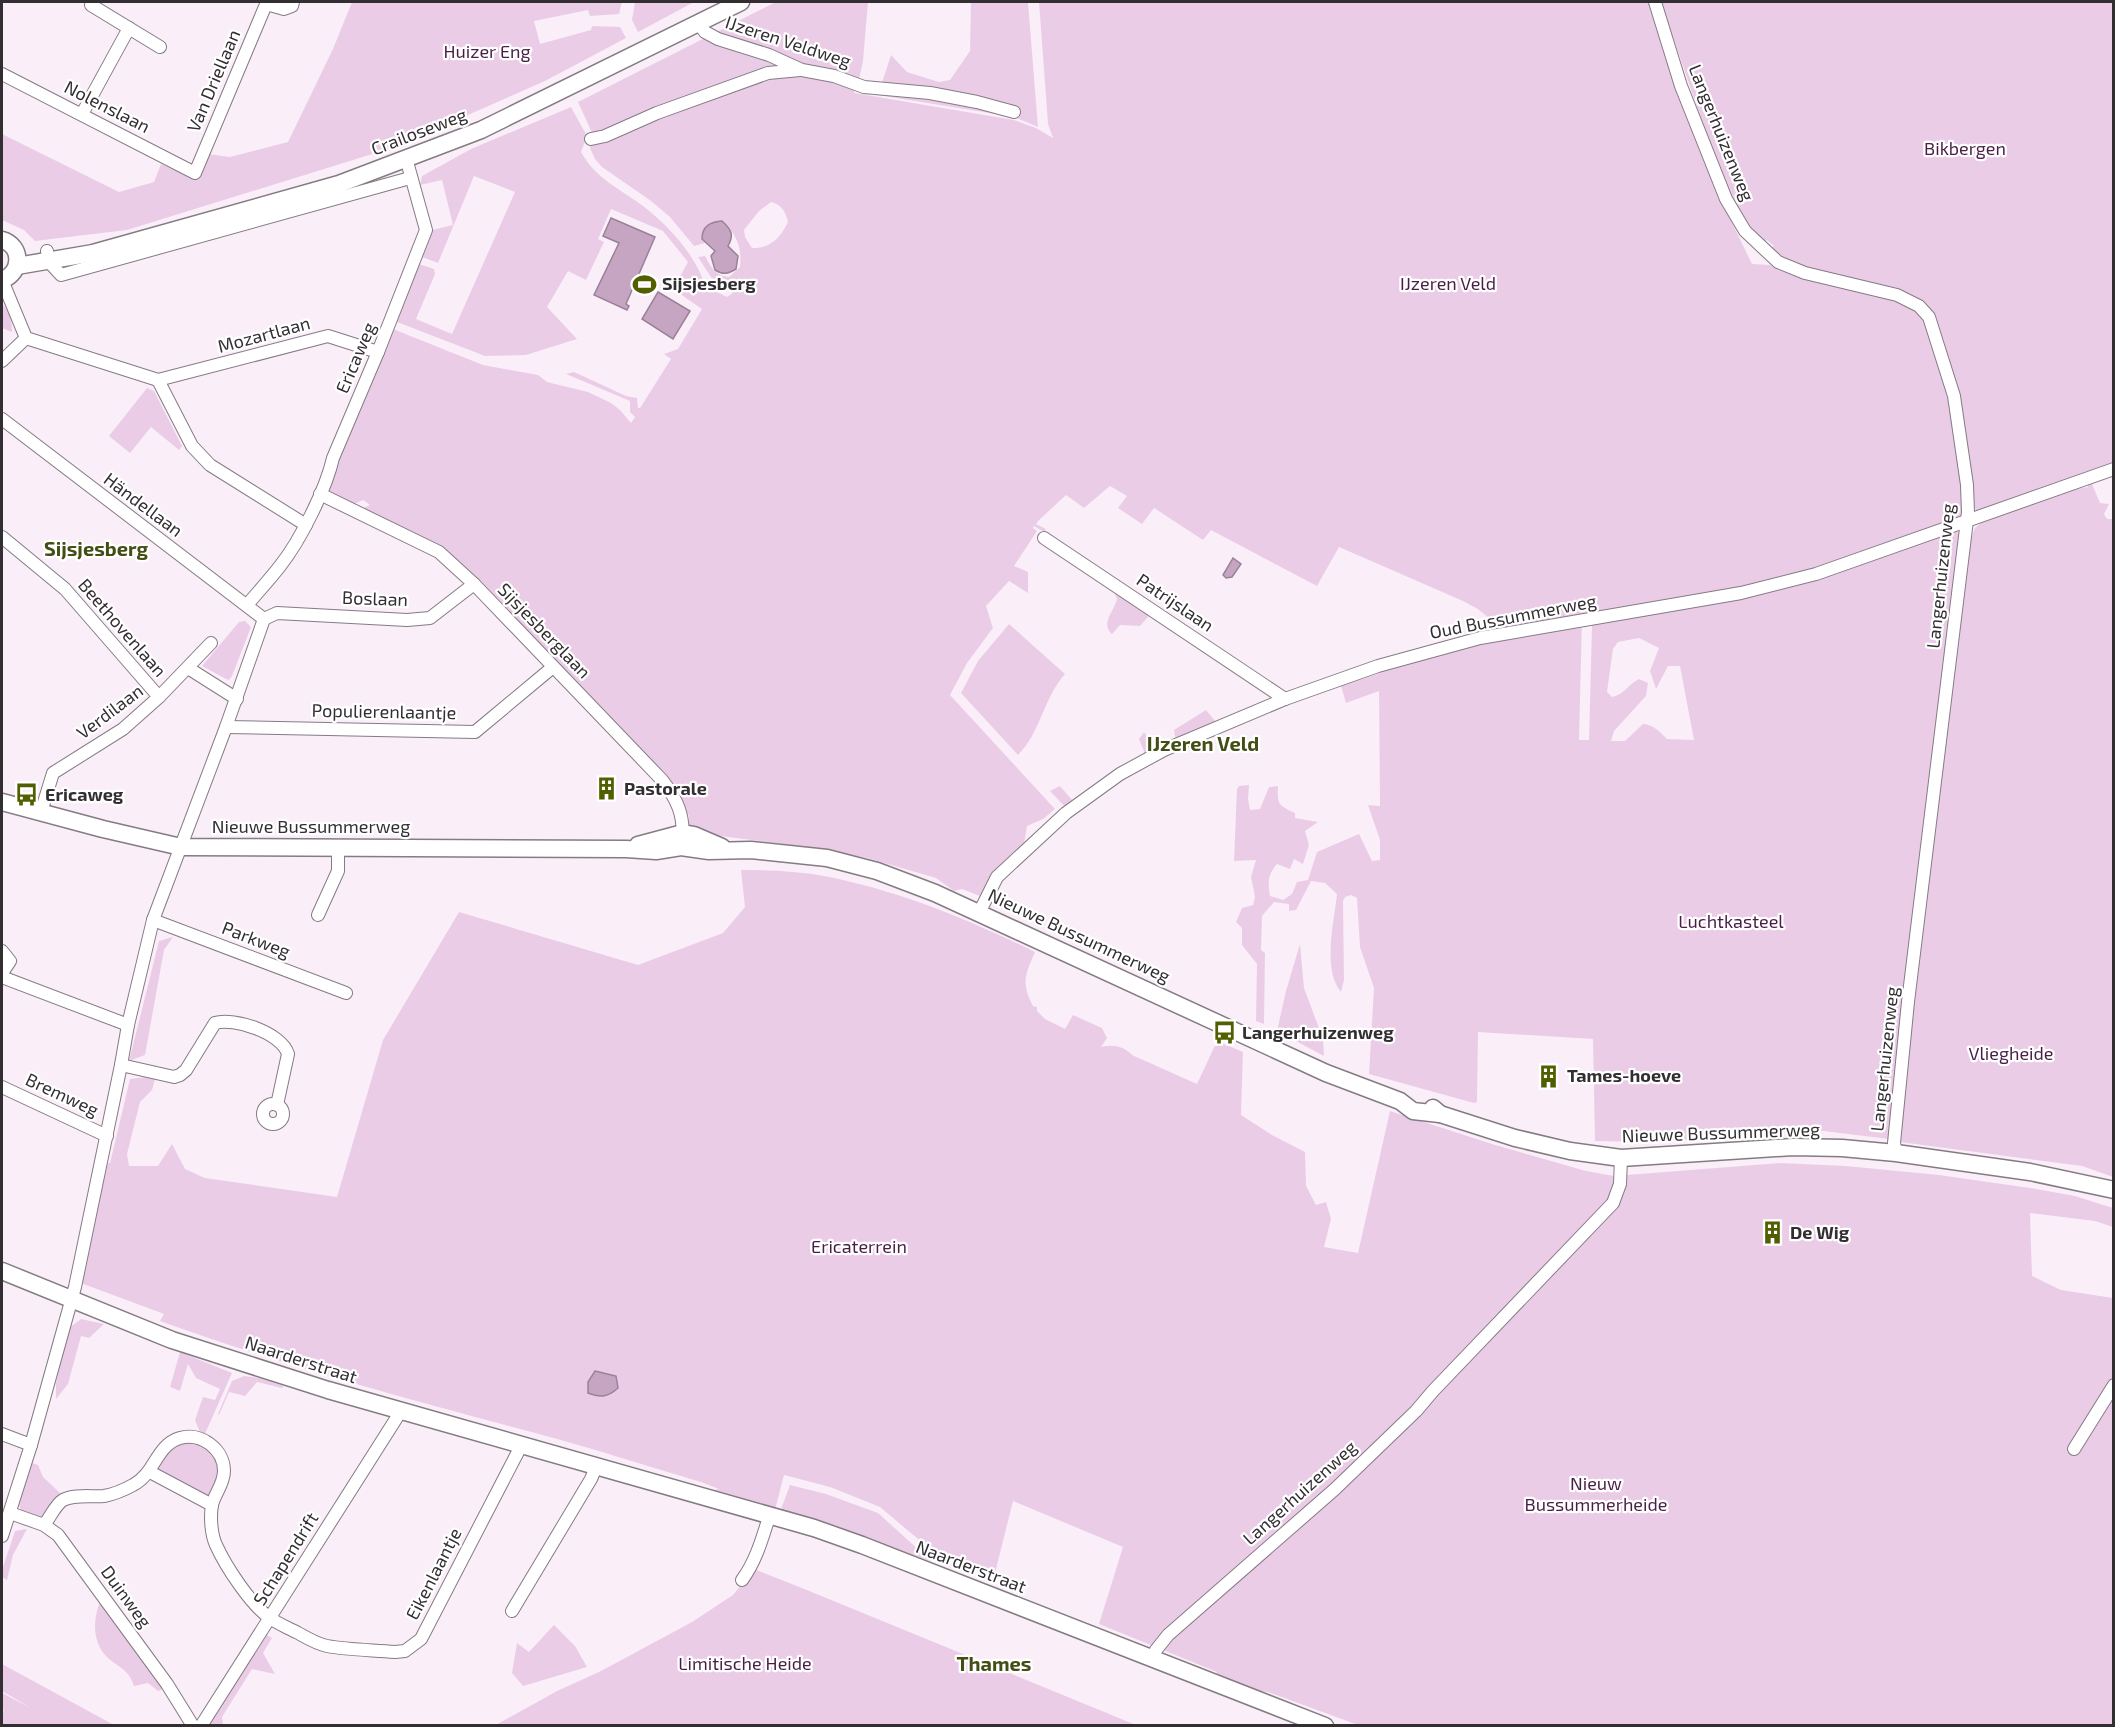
<svg xmlns="http://www.w3.org/2000/svg" width="2115" height="1727" font-family="'Exo 2',sans-serif">
<style>
.green{fill:#ebcce7;fill-rule:evenodd}
.water{fill:#c6a5c3;stroke:#9a8198;stroke-width:1.5}
.lines{fill:none;stroke-linecap:round;stroke-linejoin:round}
.street-casing{stroke:#847b83;stroke-width:14}
.secondary-casing{stroke:#847b83;stroke-width:19}
.street{stroke:#fff;stroke-width:12}
.secondary{stroke:#fff;stroke-width:16}
.labels{text-anchor:middle;stroke-width:4.5;stroke-linejoin:round;paint-order:stroke}
.street-label{font-size:18px;fill:#322e32;stroke:#fff}
.park-label{font-size:18px;fill:#481e46;stroke:#fff}
.poi-label{font-size:18px;font-weight:bold;fill:#322e32;stroke:#fff;text-anchor:start}
.neighbourhood-label{font-size:20px;font-weight:bold;fill:#434e15;stroke:#fff}
</style>
<rect width="100%" height="100%" fill="#faeff8"/>
<g class="green">
<polygon points="352,2 622,2 619,14 590,16 588,10 534,21 540,44 591,30 592,26 620,27 626,38 545,81 395,147 127,230 35,241 24,230 2,220 2,134 119,192 154,182 161,164 197,180 208,154 230,157 288,142 333,49"/>
<polygon points="635,2 694,2 638,32 632,20"/>
<path d="M776 2H868L863 61 858 84 855 83 854 93 1014 120 1036 128 1053 138 1048 124 1039 2H1651L1724 206 1752 264 1770 265 1806 278 1897 300 1922 315 1942 371 1961 443 1964 516 1926 533 1833 566 1741 590 1502 629 1478 609 1463 601 1339 547 1317 586 1211 530 1203 540 1154 508 1142 524 1118 508 1127 496 1110 486 1084 508 1066 495 1038 521 1036 524 1046 529 1044 532 1034 526 1033 528 1037 531 1014 566 1028 572V593L1009 581 986 606 993 628 967 663 950 695 1055 809 1043 819 1027 826 1024 844 983 894 980 896 962 889 954 891 936 878 867 858 800 846 704 834 689 827V816L673 787 439 550 361 509 370 505 363 500 352 505 324 490 359 411 393 329 483 365 538 375 547 382 588 392 611 403 620 410 631 423 635 417 630 412V401L566 374 574 372 626 396 637 398 638 408H640L671 359 664 354 678 349 702 309 673 289 688 262 663 231 611 209 598 239 604 242 586 280 568 271 547 307 577 339 526 355 485 356 397 322 419 264 434 269 435 274 416 319 452 334 515 192 474 176 438 263 422 257 427 247 429 229 432 230 453 225 442 180 420 185 422 176 471 149 571 107 587 136 581 152C596 179 619 188 643 206 668 225 696 255 705 286L727 297 733 293 711 277 698 257 705 256C712 269 715 275 729 277L740 267C742 250 738 238 727 225L702 239 705 243 694 246 670 217 651 201 602 167 595 159 590 148 592 133 578 102ZM771 202C782 205 785 211 788 222 781 237 770 249 752 248L745 237 744 230 759 211Z"/>
<polygon points="971,2 1028,2 1038,127 1014,117 878,95 891,55 907,72 939,82 950,80 970,51"/>
<path d="M1661 2H2113V467L2046 487 1977 512 1973 504 1932 314C1925 308 1919 300 1911 295 1903 291 1893 289 1885 286 1847 275 1802 276 1770 250L1774 246 1767 240 1764 243 1740 217 1709 142Z"/>
<path d="M2 304C10 311 12 321 12 332L2 328Z"/>
<polygon points="147,388 154,391 182,446 179,450 151,427 130,453 109,436"/>
<polygon points="2088,484 2092,484 2100,503 2109,504 2104,514 2107,519 2112,519 2114,524 2113,1177 2082,1166 1900,1142 1900,1137 1925,909 1970,541 1975,528 1984,520 2077,489 2088,487"/>
<path d="M1955 531 1960 533 1889 1139 1815 1130 1654 1142 1595 1141 1593 1039 1478 1032 1477 1102 1474 1103 1369 1074 1374 988 1360 947 1357 898 1351 895 1345 897 1343 901 1344 980 1341 992C1322 969 1334 922 1337 894L1325 883 1311 881 1296 910 1289 911V904L1274 902 1262 916 1261 950 1265 953 1264 1024 1256 1021 1257 964 1242 945V928L1236 922 1242 908 1253 905 1255 897 1251 877 1256 860 1234 861 1237 789 1239 786 1249 785 1248 799 1250 810 1260 809 1269 787 1278 786C1277 804 1278 805 1295 813V818L1318 822 1305 831 1309 845 1303 864 1294 859 1290 869 1277 864C1267 875 1268 883 1270 896L1283 900 1292 894 1297 882 1308 880 1317 852 1359 834 1372 861 1380 860V840L1368 805 1380 806 1379 691 1346 703 1341 686 1378 674V663L1582 620 1579 740H1589L1592 625 1644 614ZM1639 638 1659 648 1650 671 1656 689 1668 666H1680L1694 740 1667 739C1659 731 1654 725 1643 724L1625 741H1611L1614 731 1646 696 1648 683 1639 679C1628 684 1624 695 1612 697L1607 692 1613 649 1618 642Z"/>
<path d="M1113 588 1154 610 1140 626 1120 625 1112 634C1100 623 1114 612 1117 599Z"/>
<polygon points="245,621 251,627 232,676 229,680 226,679 202,666 239,622"/>
<path d="M1009 624 1065 674C1043 699 1041 732 1018 755L961 693 978 661Z"/>
<polygon points="1206,710 1216,722 1176,742 1174,730"/>
<polygon points="1144,732 1155,749 1145,754 1139,739"/>
<polygon points="1060,786 1072,800 1065,807 1050,791"/>
<path d="M741 870C769 870 797 871 824 876 897 890 968 919 1035 952 1025 975 1021 983 1033 1006L1037 1007V1011L1045 1019 1065 1029 1073 1015 1102 1028 1107 1038 1101 1047C1113 1044 1124 1046 1132 1055L1197 1084 1217 1041 1243 1052 1241 1115 1272 1135 1305 1152 1306 1186 1316 1205 1326 1202 1331 1219 1324 1247 1358 1253 1390 1111 1492 1144 1586 1171 1614 1176 1780 1163 1846 1166 1939 1175 2030 1188 2075 1196 2113 1208V1227L2095 1221 2030 1213 2032 1276 2061 1290 2113 1298V1725H1358L1268 1692 1250 1690 1215 1676 1217 1672 1099 1624 1123 1547 1013 1501 995 1573 989 1572 931 1550 880 1507 830 1487 784 1475 775 1510 770 1511 713 1490 719 1489 701 1482C653 1468 605 1452 557 1439 424 1403 290 1368 160 1321L164 1314 78 1282 108 1163H110L130 1079 156 1076 152 1090 140 1102 127 1154 129 1166H158L172 1144 185 1169 205 1178 337 1197 383 1040 459 912 638 965 723 933 745 907Z"/>
<polygon points="173,937 164,950 145,1055 129,1061 159,941"/>
<polygon points="1300,944 1304,988 1323,1039 1324,1056 1277,1031 1286,991"/>
<polygon points="81,1319 104,1324 89,1338 81,1336 68,1384 56,1399 56,1383 69,1328"/>
<polygon points="180,1352 232,1373 204,1436 201,1435 195,1420 203,1397 215,1400 220,1389 196,1378 188,1364 180,1391 170,1387"/>
<polygon points="244,1376 260,1378 284,1386 282,1388 257,1382 245,1396 229,1392 219,1415 218,1414 232,1381"/>
<path d="M179 1442H201C224 1465 224 1470 209 1498L156 1469 164 1453Z"/>
<polygon points="32,1463 38,1465 43,1477 60,1493 41,1518 21,1511 18,1502"/>
<polygon points="790,1485 826,1494 878,1513 931,1561 780,1512"/>
<polygon points="27,1529 13,1555 7,1580 2,1577 2,1570 15,1531"/>
<polygon points="754,1569 797,1586 1136,1725 494,1726 557,1691 601,1671 692,1622 733,1595"/>
<path d="M101 1600 164 1689 158 1691 148 1683 134 1686C128 1667 117 1668 105 1655 92 1640 93 1617 101 1600Z"/>
<polygon points="554,1625 575,1646 587,1667 523,1686 512,1673 517,1643 529,1652"/>
<polygon points="264,1633 272,1638 263,1653 275,1674 252,1669 222,1717 223,1725 209,1726"/>
<polygon points="2,1664 114,1725 2,1725 2,1715 4,1710 2,1708 2,1693 31,1708 2,1691"/>
</g>
<g class="water">
<polygon points="611,218 655,237 626,304 629,306 627,310 594,295 619,243 603,236"/>
<path d="M722 221C732 230 734 235 728 246L738 256 736 269C728 274 723 275 715 270L711 256 715 251 702 239C702 226 710 222 722 221Z"/>
<polygon points="658,292 690,311 673,339 642,319"/>
<polygon points="1233,558 1241,564 1232,577 1226,578 1223,575"/>
<path d="M595 1371 616 1376 618 1388C608 1397 601 1398 588 1393V1382Z"/>
</g>
<g class="lines">
<defs>
<g id="street">
<polyline points="93,2 91,5 160,47"/>
<polyline points="1655,2 1681,86 1726,199 1745,231 1778,262 1805,273 1897,295 1919,306 1929,317 1954,396 1967,485 1968,512 1908,1002 1894,1143 1896,1153"/>
<polyline points="266,4 284,9 292,6 293,2"/>
<polyline points="698,23 705,32 718,39 769,55 802,70 834,76 864,87 930,93 977,102 1014,112"/>
<polyline points="2,74 195,173 267,2"/>
<polyline points="82,114 129,28"/>
<polyline points="591,139 605,136 657,113 768,73 800,70"/>
<polyline points="47,251 49,262 61,275 410,178"/>
<polyline points="2,280 26,338 158,380 192,446 210,465 306,525"/>
<polyline points="2,361 26,338"/>
<polyline points="158,380 328,336 378,352"/>
<polyline points="2,419 264,619"/>
<path d="M320 494 439 552 474 584 662 780C677 799 685 816 682 841"/>
<polyline points="2,537 65,589 159,697"/>
<polyline points="1044,538 1285,699"/>
<path d="M247 605C258 592 270 579 280 566 300 541 326 489 333 458L378 352 426 230 406 158"/>
<polyline points="264,619 277,613 407,620 430,618 474,584"/>
<polyline points="188,668 237,699"/>
<polyline points="226,727 475,732 553,667"/>
<polyline points="41,812 53,773 123,729 159,697 211,643"/>
<polyline points="980,911 997,877 1066,813 1120,774 1164,750 1285,699 1378,666 1480,638 1741,593 1816,574 2114,469"/>
<polyline points="318,915 338,871 338,846"/>
<polyline points="153,920 346,993"/>
<polyline points="2,951 10,961 2,973"/>
<polyline points="2,977 128,1025"/>
<path d="M121 1065 174 1077 180 1075 186 1070 215 1023C234 1017 282 1033 288 1054L277 1105"/>
<polyline points="2,1087 107,1136"/>
<circle cx="273" cy="1114" r="10"/>
<polyline points="2,1434 31,1445"/>
<polyline points="2074,1449 2114,1385"/>
<polyline points="150,1472 212,1505"/>
<polyline points="10,1513 44,1525 58,1535 167,1684 193,1726"/>
<path d="M44 1525C50 1518 55 1505 63 1500 74 1494 92 1497 104 1496 115 1494 124 1490 133 1485 155 1474 156 1445 180 1438 201 1432 224 1449 224 1471 224 1484 215 1493 212 1505 210 1517 211 1534 216 1545 226 1567 251 1605 270 1618 278 1624 289 1628 298 1633 307 1638 317 1644 327 1646 349 1650 373 1650 395 1652L405 1651 421 1639 521 1446"/>
<polyline points="2,1536 31,1445 75,1287 121,1065 128,1025 153,920 226,727 264,619"/>
<path d="M742 1580C756 1561 762 1539 769 1517"/>
<polyline points="512,1611 591,1479 596,1467"/>
<polyline points="1152,1658 1156,1650 1168,1635 1335,1489 1416,1411 1433,1391 1613,1203 1620,1184 1621,1158"/>
<polyline points="201,1726 401,1411"/>
</g>
<g id="secondary">
<path d="M2 240C23 246 22 273 2 280"/>
<polyline points="17,266 93,253 339,184 481,130 741,2"/>
<polyline points="2,802 103,829 181,847 626,849 656,851 681,847 709,851 751,850 827,858 877,871 935,893 1326,1073 1400,1101 1413,1111 1440,1114"/>
<polyline points="638,845 683,833 694,835 722,847"/>
<polyline points="1433,1108 1440,1114 1515,1138 1570,1151 1621,1158 1793,1147 1842,1148 1896,1153 2030,1172 2114,1190"/>
<polyline points="2,1271 172,1340 328,1390 814,1528 862,1545 1325,1726"/>
</g>
</defs>
<use href="#street" class="street-casing"/>
<use href="#secondary" class="secondary-casing"/>
<use href="#street" class="street"/>
<use href="#secondary" class="secondary"/>
</g>
<defs>
<symbol id="stadium-bare" viewBox="-9 -9 18 18"><path d="M0-5a6.5 5 0 1 0 0 10a6.5 5 0 1 0 0-10ZM-3.5-1.8h7v3.6h-7Z" fill="#515f00" stroke="#fff" stroke-width="2.5" paint-order="stroke"/></symbol>
<symbol id="building-bare" viewBox="-9 -9 18 18"><path d="M-4-6H4V6H1V3H-1V6H-4ZM-2.5-4.3h1.7v1.8h-1.7ZM.8-4.3h1.7v1.8H.8ZM-2.5-1h1.7V.8h-1.7ZM.8-1h1.7V.8H.8Z" fill="#515f00" stroke="#fff" stroke-width="2.5" paint-order="stroke"/></symbol>
<symbol id="bus-bare" viewBox="-9 -9 18 18"><path d="M-5-6H5V4H4V6H2V4H-2V6H-4V4H-5ZM-3.5-4V0h7V-4ZM-3.5 1.2v1.5H-2V1.2ZM2 1.2v1.5H3.5V1.2Z" fill="#515f00" stroke="#fff" stroke-width="2.5" paint-order="stroke"/></symbol>
</defs>
<g fill-rule="evenodd">
<use href="#stadium-bare" x="628" y="268" width="33" height="33"/>
<use href="#building-bare" x="590" y="772" width="33" height="33"/>
<use href="#bus-bare" x="10" y="778" width="33" height="33"/>
<use href="#bus-bare" x="1208" y="1016" width="33" height="33"/>
<use href="#building-bare" x="1532" y="1060" width="33" height="33"/>
<use href="#building-bare" x="1756" y="1216" width="33" height="33"/>
</g>
<g class="labels">
<g class="street-label">
<text transform="translate(788 42) rotate(18)" y="6">IJzeren Veldweg</text>
<text transform="translate(214 81) rotate(-67)" y="6">Van Driellaan</text>
<text transform="translate(107 107) rotate(27)" y="6">Nolenslaan</text>
<text transform="translate(419 132) rotate(-21)" y="6">Crailoseweg</text>
<text transform="translate(1721 133) rotate(68)" y="6">Langerhuizenweg</text>
<text transform="translate(264 335) rotate(-15)" y="6">Mozartlaan</text>
<text transform="translate(356 358) rotate(-67)" y="6">Ericaweg</text>
<text transform="translate(143 505) rotate(37)" y="6">Händellaan</text>
<text transform="translate(1941 576) rotate(-84)" y="6">Langerhuizenweg</text>
<text transform="translate(375 599) rotate(2)" y="6">Boslaan</text>
<text transform="translate(1175 603) rotate(34)" y="6">Patrijslaan</text>
<text transform="translate(1513 617) rotate(-11)" y="6">Oud Bussummerweg</text>
<text transform="translate(122 628) rotate(49)" y="6">Beethovenlaan</text>
<text transform="translate(544 631) rotate(46)" y="6">Sijsjesberglaan</text>
<text transform="translate(110 712) rotate(-37)" y="6">Verdilaan</text>
<text transform="translate(384 712) rotate(1)" y="6">Populierenlaantje</text>
<text x="311" y="833">Nieuwe Bussummerweg</text>
<text transform="translate(1079 936) rotate(25)" y="6">Nieuwe Bussummerweg</text>
<text transform="translate(256 940) rotate(21)" y="6">Parkweg</text>
<text transform="translate(1885 1059) rotate(-84)" y="6">Langerhuizenweg</text>
<text transform="translate(62 1095) rotate(25)" y="6">Bremweg</text>
<text transform="translate(1721 1133) rotate(-2)" y="6">Nieuwe Bussummerweg</text>
<text transform="translate(301 1360) rotate(18)" y="6">Naarderstraat</text>
<text transform="translate(1300 1493) rotate(-42)" y="6">Langerhuizenweg</text>
<text transform="translate(286 1559) rotate(-58)" y="6">Schapendrift</text>
<text transform="translate(971 1567) rotate(21)" y="6">Naarderstraat</text>
<text transform="translate(434 1574) rotate(-63)" y="6">Eikenlaantje</text>
<text transform="translate(126 1597) rotate(54)" y="6">Duinweg</text>
</g>
<g class="park-label">
<text x="487" y="58">Huizer Eng</text>
<text x="1965" y="155">Bikbergen</text>
<text x="1448" y="290">IJzeren Veld</text>
<text x="1731" y="928">Luchtkasteel</text>
<text x="2011" y="1060">Vliegheide</text>
<text x="859" y="1253">Ericaterrein</text>
<text x="1596" y="1490">Nieuw<tspan x="1596" dy="21">Bussummerheide</tspan></text>
<text x="745" y="1670">Limitische Heide</text>
</g>
<g class="poi-label">
<text x="662" y="290">Sijsjesberg</text>
<text x="624" y="795">Pastorale</text>
<text x="45" y="801">Ericaweg</text>
<text x="1242" y="1039">Langerhuizenweg</text>
<text x="1567" y="1082">Tames-hoeve</text>
<text x="1790" y="1239">De Wig</text>
</g>
<g class="neighbourhood-label">
<text x="96" y="556">Sijsjesberg</text>
<text x="1203" y="751">IJzeren Veld</text>
<text x="994" y="1671">Thames</text>
</g>
</g>
<rect width="2115" height="1727" fill="none" stroke="#322e32" stroke-width="6"/>
</svg>
